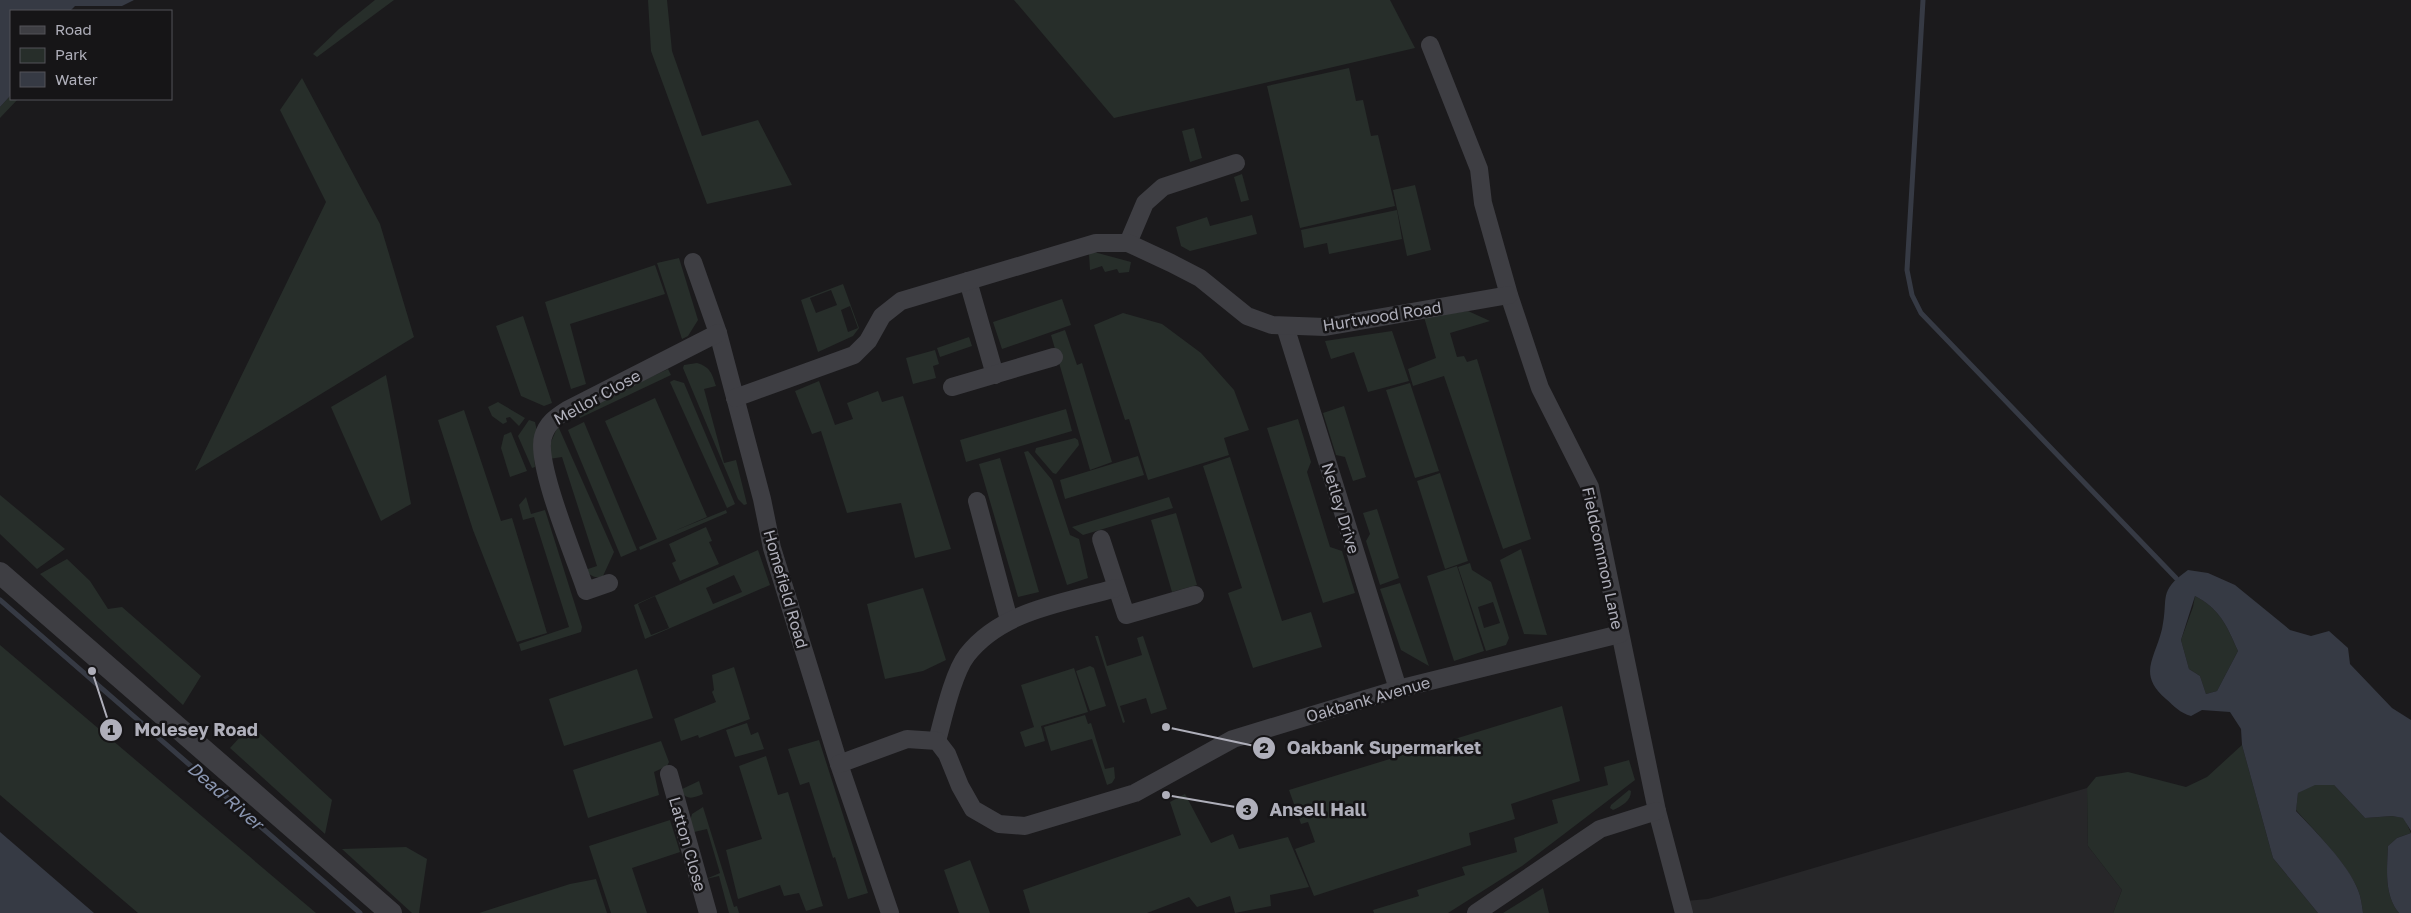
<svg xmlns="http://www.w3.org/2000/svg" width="2411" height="913" font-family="'Golos Text',sans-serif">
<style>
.built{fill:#272729}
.green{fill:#272e2a;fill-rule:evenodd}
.water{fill:#363a44;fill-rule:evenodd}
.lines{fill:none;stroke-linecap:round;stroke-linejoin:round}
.stream{stroke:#363a44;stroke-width:5}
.minor{stroke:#3e3e43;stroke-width:18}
.tertiary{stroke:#3e3e43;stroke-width:22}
.labels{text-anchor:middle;stroke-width:5;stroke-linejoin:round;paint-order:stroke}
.street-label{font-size:16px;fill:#afafba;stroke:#161517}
.water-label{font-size:18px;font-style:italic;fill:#8a96b1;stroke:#161517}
.leader{fill:none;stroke:#afafba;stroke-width:2}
.callout-dot{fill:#afafba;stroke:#161517;stroke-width:2}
.mark-label{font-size:15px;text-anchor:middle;font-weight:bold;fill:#111}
.callout-label{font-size:18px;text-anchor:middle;font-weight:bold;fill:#afafba;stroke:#161517;stroke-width:5;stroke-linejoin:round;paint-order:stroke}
</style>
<rect width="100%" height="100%" fill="#1b1a1c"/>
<polygon class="built" points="2087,788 2088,846 2122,890 2113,913 1689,913 1685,901 1708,899"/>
<g class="green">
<polygon points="375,0 394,0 317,57 313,54 339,29"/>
<polygon points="648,0 667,0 672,51 702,136 758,120 792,185 707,204 651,51"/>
<polygon points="1014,0 1390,0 1415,48 1114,118"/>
<polygon points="1349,68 1356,101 1363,100 1371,136 1378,135 1395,206 1300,228 1267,86"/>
<polygon points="302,78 380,224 414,337 195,471 326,202 280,110"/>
<polygon points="11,95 11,99 18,99 0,118 0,107"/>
<polygon points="1194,128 1202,158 1190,162 1182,131"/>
<polygon points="1242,174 1249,200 1241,202 1234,177"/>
<polygon points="1415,185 1431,250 1407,256 1393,190"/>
<polygon points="1397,210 1402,239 1329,254 1327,243 1304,248 1301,230"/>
<polygon points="1252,215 1257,234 1190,251 1181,246 1176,227 1207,217 1210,226"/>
<polygon points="1094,252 1131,262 1129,272 1119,273 1117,269 1105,272 1102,266 1090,270 1089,254"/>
<polygon points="679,258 698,320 688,336 682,339 657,263"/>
<polygon points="655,265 665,294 570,324 586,384 571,389 545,302"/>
<path d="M843 284 859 328 853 336 818 352 801 300ZM831 290 837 305 816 313 810 298ZM850 306 858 328 848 332 841 310Z"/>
<polygon points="1062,299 1071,325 1002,349 993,322"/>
<polygon points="1468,311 1490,321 1450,333 1457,357 1464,356 1467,362 1477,359 1531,539 1503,549 1444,376 1413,386 1408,369 1436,358 1424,317"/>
<polygon points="1123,313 1162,324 1201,353 1234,390 1249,430 1224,438 1229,455 1148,480 1129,419 1125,420 1094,325"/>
<polygon points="523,316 552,403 544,406 521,396 496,326"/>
<polygon points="1065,330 1077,365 1082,363 1112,462 1090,470 1051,335"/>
<polygon points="1392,331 1409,381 1368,392 1354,352 1331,359 1325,341"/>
<polygon points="969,337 972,346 940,357 937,348"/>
<polygon points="935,350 939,364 933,366 936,378 913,384 906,358"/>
<path d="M697 363C710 367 712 373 716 386L704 389 724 463 736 460 747 504 744 505 738 499 683 368 684 365Z"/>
<polygon points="668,369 671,375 580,418 578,411"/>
<polygon points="386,375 411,504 381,521 331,407"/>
<polygon points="674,380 684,383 735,504 727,508 670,382"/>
<polygon points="819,381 835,425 853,419 847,403 878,391 882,402 903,396 951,549 915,558 901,503 847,513 821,431 812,434 795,391"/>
<polygon points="1410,383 1439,471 1415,478 1386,390"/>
<polygon points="655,398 707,517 672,532 726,510 727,513 640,550 639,547 657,539 605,421"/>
<polygon points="498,402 525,418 519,426 510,417 506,418 507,422 503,424 492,416 488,407"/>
<polygon points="1344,406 1366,477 1353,481 1345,457 1336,455 1323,413"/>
<polygon points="1066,409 1072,431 966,462 960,440"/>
<polygon points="464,410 501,521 512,518 547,633 517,642 473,530 438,420"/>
<polygon points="1298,419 1311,462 1307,472 1330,547 1342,551 1355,593 1323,603 1267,428"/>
<path d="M529 420 535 422C539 435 533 451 535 467L532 468 518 436Z"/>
<polygon points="584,422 637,550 621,557 568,430"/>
<path d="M558 426 614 552 603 576C595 579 591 576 585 570L597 566 562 457 549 459 551 442Z"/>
<polygon points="511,432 527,471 510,477 501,448 504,435"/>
<polygon points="1075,438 1078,440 1079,445 1056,474 1053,473 1035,452 1036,448"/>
<polygon points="1028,451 1052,480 1070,535 1079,539 1088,578 1067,585 1024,452"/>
<polygon points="1138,456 1144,475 1065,499 1060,480"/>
<polygon points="1230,457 1282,621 1311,612 1322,647 1253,668 1228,593 1242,588 1203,466"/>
<polygon points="1000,458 1039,592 1018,597 979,464"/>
<polygon points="1440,473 1468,561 1445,569 1417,481"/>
<polygon points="0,495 65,549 37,569 0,534"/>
<polygon points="526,497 531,514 545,510 582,627 581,632 521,651 519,644 569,627 534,517 523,520 519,505"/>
<polygon points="1169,497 1173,508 1083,535 1072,527"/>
<polygon points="1377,509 1399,578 1380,585 1366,541 1370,534 1363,513"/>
<polygon points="1176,513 1197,585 1172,592 1151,520"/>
<polygon points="706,527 712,541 709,542 719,564 680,581 672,563 676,561 669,544"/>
<polygon points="1521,549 1547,635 1524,634 1500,560"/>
<path d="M758 550 770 585 645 639 634 605ZM734 575 742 592 713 604 706 588ZM655 596 669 628 651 635 638 604Z"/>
<polygon points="67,559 90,581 108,609 122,607 201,676 183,705 40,574"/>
<path d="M1470 563 1472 570 1491 582 1509 638 1506 645 1486 651 1458 567ZM1493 602 1500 623 1484 628 1478 607Z"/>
<polygon points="1457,566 1484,651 1454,661 1427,576"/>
<polygon points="1400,583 1429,666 1401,650 1380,589"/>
<polygon points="923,588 946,660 923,671 885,679 867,604"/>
<path d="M2195 596C2220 609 2227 626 2238 651L2217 691 2206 694 2200 676 2189 669 2181 640 2193 607Z"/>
<polygon points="1095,636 1098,636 1107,666 1142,655 1137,638 1143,636 1167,709 1151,714 1146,698 1120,706 1125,722 1123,723"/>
<polygon points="0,645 316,913 138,913 0,795"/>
<polygon points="1090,666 1094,668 1106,706 1090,711 1076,671"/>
<polygon points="734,667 750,719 699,738 698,735 681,741 674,719 716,702 712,692 714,690 712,675"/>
<polygon points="1074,668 1088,712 1041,726 1045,741 1025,747 1020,732 1034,727 1021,685"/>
<polygon points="637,669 653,718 564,746 549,699"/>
<polygon points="1562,706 1580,781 1511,804 1515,819 1469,833 1471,845 1314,896 1295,849 1315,842 1308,822 1301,824 1289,790"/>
<polygon points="1085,715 1088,724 1091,723 1105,769 1114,767 1115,778 1112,783 1107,785 1092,739 1051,751 1044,727"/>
<polygon points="747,723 751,735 758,732 764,749 735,757 726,730"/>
<polygon points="251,725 332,800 325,834 230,748"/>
<polygon points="819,740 868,893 848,899 835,857 833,858 809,782 800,785 788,749"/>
<polygon points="661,741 669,762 667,766 654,772 659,795 588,818 573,770"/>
<polygon points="2242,745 2273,858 2318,913 2113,913 2122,890 2088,846 2087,788 2096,777 2128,772 2186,787 2207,777"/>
<polygon points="766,756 778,795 788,792 823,906 806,911 799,893 784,896 780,885 738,899 726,850 762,839 739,766"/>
<polygon points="1629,760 1635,780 1522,866 1448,913 1374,913 1373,910 1419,896 1417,890 1465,875 1462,867 1517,852 1514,838 1558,823 1552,800 1608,785 1604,767"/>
<path d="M699 781 703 794C693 798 687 801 680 790Z"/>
<path d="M2315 784 2334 785 2365 818 2392 816 2404 818 2411 833 2397 838 2388 846C2387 869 2384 895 2399 913H2363C2362 906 2361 897 2358 890 2349 866 2314 830 2296 810L2298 793Z"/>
<path d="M1629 790 1631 791C1631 801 1622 806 1613 810L1610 808 1611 805Z"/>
<polygon points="1185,794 1211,843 1233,834 1239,849 1288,837 1309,887 1270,895 1271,906 1235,913 1230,896 1197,907 1189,897 1147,913 1030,913 1023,890 1181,835 1170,802"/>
<polygon points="703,807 734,907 737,906 739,913 729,913 719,876 706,879 720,873 707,829 694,832 690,821 692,814"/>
<polygon points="670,820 680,852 632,868 647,913 611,913 589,846"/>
<polygon points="406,847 427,859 419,913 412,913 342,849"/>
<polygon points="970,860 990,913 959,913 944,870"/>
<polygon points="596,879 607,913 479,913 570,884"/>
<polygon points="1543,888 1549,913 1503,913"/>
</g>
<g class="water">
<polygon points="0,0 134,0 122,6 75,6 70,11 11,11 11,95 0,107"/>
<path d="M2188 570 2208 573 2235 585 2290 630 2311 636 2329 631 2348 648 2350 664 2392 708 2411 720V831L2403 818 2392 816 2365 818 2334 785H2315L2298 793 2296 811C2314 830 2349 865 2358 890 2361 897 2362 906 2363 913H2318L2273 858 2242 745 2241 729 2230 712 2202 710 2191 716C2180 713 2174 706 2166 699 2137 674 2155 659 2162 629 2169 597 2157 592 2188 570ZM2195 596C2220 609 2227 626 2238 651L2217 691 2206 694 2200 676 2189 669 2181 640Z"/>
<polygon points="0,832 94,913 0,913"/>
<path d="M2411 833V913H2399C2384 895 2387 869 2388 846L2397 838Z"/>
</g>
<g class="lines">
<g class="stream">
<polyline points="1923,0 1907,270 1912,295 1921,313 2176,578"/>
<polyline points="0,600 360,913"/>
</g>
<g class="minor">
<polyline points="1430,45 1479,169 1483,203 1509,295 1540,388 1590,487 1657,811 1684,913"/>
<polyline points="1128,243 1145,203 1163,187 1236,163"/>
<polyline points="693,262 718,333 762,499 772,548 839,764 890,913"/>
<polyline points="968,281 995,375"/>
<polyline points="1285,326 1398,689"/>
<polyline points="952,387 1054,357"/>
<polyline points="735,398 854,355 868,341 882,316 901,301 1096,243 1128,243 1171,263 1200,278 1247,316 1272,325 1325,327 1509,295"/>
<polyline points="977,501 1009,620"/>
<polyline points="1101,539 1126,615 1195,595"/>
<path d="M609 583 586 591C576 560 535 464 543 437 547 423 556 417 567 410L718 333"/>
<path d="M937 741C943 719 953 673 967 655 1002 610 1064 603 1116 588"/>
<polyline points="839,764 907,739 937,741 947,754 960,786 973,809 999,824 1025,826 1135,793 1233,739 1398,689 1620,634"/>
<polyline points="669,774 708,913"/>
<polyline points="1476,913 1600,829 1657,811"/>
</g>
<polyline class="tertiary" points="0,573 391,913"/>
</g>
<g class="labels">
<g class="street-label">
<text transform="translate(1382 316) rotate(-9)" y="6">Hurtwood Road</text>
<text transform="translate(597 397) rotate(-29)" y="6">Mellor Close</text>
<text transform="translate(1341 508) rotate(73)" y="6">Netley Drive</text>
<text transform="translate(1603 558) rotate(78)" y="6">Fieldcommon Lane</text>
<text transform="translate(786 589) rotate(74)" y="6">Homefield Road</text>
<text transform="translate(1368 699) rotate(-16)" y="6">Oakbank Avenue</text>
<text transform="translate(688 844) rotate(74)" y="6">Latton Close</text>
</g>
<g class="water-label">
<text transform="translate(225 796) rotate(41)" y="6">Dead River</text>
</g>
</g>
<path class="leader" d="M92 671L111 730M1166 727L1264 748M1166 795L1247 809"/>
<g class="callout-dot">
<circle cx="92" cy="671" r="5"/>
<circle cx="1166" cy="727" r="5"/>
<circle cx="1166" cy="795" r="5"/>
<circle cx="111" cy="730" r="12"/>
<circle cx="1264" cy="748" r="12"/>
<circle cx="1247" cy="809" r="12"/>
</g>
<g class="mark-label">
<text x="111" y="735">1</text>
<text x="1264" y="753">2</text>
<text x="1247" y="815">3</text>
</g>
<g class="callout-label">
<text x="196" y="736">Molesey Road</text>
<text x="1384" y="754">Oakbank Supermarket</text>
<text x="1318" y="816">Ansell Hall</text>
</g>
<rect x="10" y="10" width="162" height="90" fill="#161517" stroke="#535358"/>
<rect x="20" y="26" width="25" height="8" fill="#3e3e43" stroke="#535358"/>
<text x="55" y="35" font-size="15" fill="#afafba">Road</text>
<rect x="20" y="48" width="25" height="15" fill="#272e2a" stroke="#535358"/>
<text x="55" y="60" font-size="15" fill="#afafba">Park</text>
<rect x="20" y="72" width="25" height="15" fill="#363a44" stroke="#535358"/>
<text x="55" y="85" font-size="15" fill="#afafba">Water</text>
</svg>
